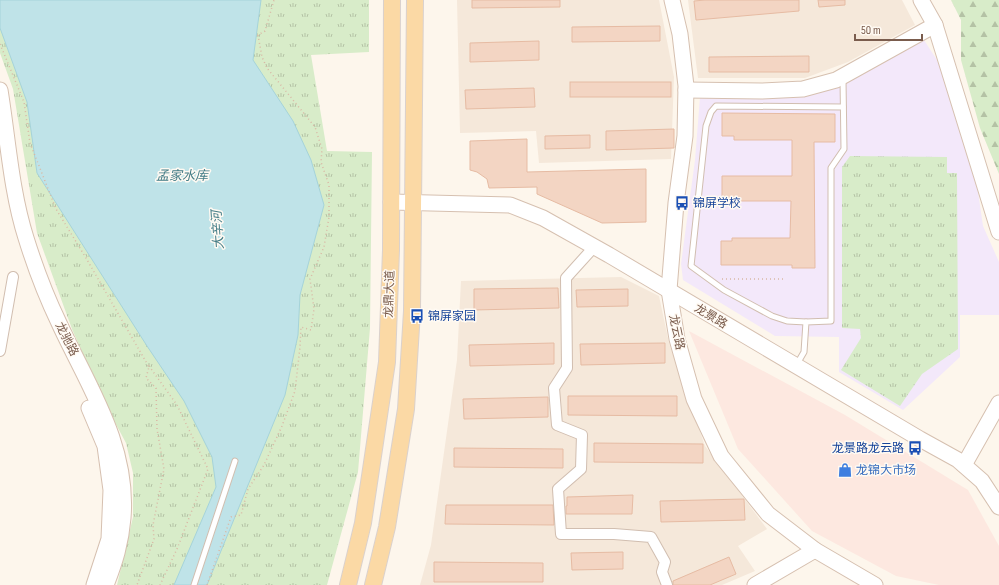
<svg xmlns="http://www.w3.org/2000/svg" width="999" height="585" font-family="'Sofia Sans Condensed','Noto Sans SC',sans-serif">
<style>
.residential{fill:#f5e8da}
.commercial{fill:#fde8e0}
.education{fill:#f3e8fa}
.forest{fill:url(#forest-firs)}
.park{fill:url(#park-tufts)}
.water{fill:#bfe3e8;stroke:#a5d3da}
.building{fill:#f3d5c3;stroke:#e6bba3}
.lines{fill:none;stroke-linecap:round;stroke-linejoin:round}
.lane-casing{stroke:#d1beb0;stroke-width:7}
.street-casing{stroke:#d1beb0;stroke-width:12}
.secondary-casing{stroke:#d6c0b0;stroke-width:17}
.primary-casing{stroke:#dad1cd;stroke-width:18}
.path{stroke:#d9b8a5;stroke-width:1.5;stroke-dasharray:1 3;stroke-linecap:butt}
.lane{stroke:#fff;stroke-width:5}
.street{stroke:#fff;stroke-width:10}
.secondary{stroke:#fff;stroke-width:15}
.primary{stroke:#fbd9a5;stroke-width:16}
.labels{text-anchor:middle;stroke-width:3;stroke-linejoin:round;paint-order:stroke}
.transit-label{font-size:12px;fill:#164399;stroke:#fffaf3;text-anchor:start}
.street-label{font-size:12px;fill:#7a5c4d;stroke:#fffaf3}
.shop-label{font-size:12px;fill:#366cbe;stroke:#fffaf3;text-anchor:start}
.water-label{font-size:13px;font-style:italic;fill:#437c86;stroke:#fffaf3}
</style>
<defs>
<pattern id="forest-firs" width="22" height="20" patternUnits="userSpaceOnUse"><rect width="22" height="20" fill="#d8ecc9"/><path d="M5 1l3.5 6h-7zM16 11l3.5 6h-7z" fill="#b4c2a5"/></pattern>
<pattern id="park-tufts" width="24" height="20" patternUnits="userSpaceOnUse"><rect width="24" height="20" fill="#d8ecc9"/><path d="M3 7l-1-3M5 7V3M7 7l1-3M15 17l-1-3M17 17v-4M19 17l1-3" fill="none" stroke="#b4c2a5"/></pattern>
</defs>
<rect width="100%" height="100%" fill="#fdf6ec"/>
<g class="residential">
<polygon points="457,0 659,0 674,77 671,159 539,163 536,131 460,133"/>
<polygon points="688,0 902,0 915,25 848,62 805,78 698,78"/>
<polygon points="621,277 659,296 669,343 705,446 767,529 738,546 755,571 722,585 420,585 431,545 457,360 461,281"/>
</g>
<polygon class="commercial" points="689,331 845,415 968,490 999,546 999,585 939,585 896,576 812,531 738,449"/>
<polygon class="education" points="924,40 937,60 955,104 976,178 983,226 999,262 999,315 960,315 960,357 903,410 839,372 839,337 775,336 683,280 681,264 695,160 700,97 834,87"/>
<polygon class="forest" points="951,0 999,0 999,174 980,128 961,60 961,20"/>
<g class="park">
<polygon points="0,0 369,0 369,52 311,55 327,151 372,152 370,328 358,472 327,585 117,585 133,517 133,473 126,443 104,402 72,329 37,233 13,89 0,53"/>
<polygon points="850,156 947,157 947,173 957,173 958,349 922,374 900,406 841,370 861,338 860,329 842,328 842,167"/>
</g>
<polygon class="water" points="0,0 261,0 253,60 293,121 311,160 324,205 300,295 298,335 285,395 207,585 174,585 216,487 212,457 184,401 147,346 37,173 27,102 0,28"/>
<g class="building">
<polygon points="472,0 560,0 560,7 472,8"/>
<polygon points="705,0 799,0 799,11 696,20 694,1"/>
<polygon points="818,0 845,0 845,5 819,7"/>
<polygon points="660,26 660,41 572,42 572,27"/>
<polygon points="539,41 539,60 470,62 470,43"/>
<polygon points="809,56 809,72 709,72 709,57"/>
<rect x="570" y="82" width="101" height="15"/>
<polygon points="534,88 535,107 466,109 465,90"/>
<polygon points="722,113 835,114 835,142 814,142 815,268 792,268 792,265 721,265 721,241 732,241 732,238 790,238 791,201 722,201 722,176 792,176 792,140 734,140 734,136 722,136"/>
<polygon points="674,129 674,148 606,150 606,131"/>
<polygon points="590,135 590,148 545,149 545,136"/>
<polygon points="527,139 527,172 646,169 646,222 602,223 537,194 537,187 489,188 487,179 477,172 470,170 470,141"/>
<polygon points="558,288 559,308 474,310 474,289"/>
<polygon points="628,289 628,306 577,307 576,290"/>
<polygon points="554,343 554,364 470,366 469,345"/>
<polygon points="665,343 665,363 581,365 580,344"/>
<polygon points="568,396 677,396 677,416 568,415"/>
<polygon points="548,397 548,417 464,419 463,399"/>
<polygon points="594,443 703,444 703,463 594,462"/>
<polygon points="454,448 563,449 563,468 454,467"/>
<polygon points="633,495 632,514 566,514 566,506 567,506 567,497"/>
<polygon points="744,499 745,520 661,522 660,501"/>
<polygon points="446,505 553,505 554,525 445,524"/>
<polygon points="623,552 623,569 572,570 571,553"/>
<polygon points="729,557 736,574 710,585 673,585 673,581"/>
<polygon points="434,562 543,563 543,582 434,582"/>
</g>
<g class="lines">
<defs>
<g id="lane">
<polyline points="806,322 787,321 772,316 724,290 691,266 706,126 711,112 716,106 843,107"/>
<polyline points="797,364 804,352 806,322 831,321 831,168 844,149 843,80"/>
<polyline points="194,585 235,461"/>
</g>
<g id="street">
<polyline points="594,247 566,278 567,368 554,388 557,425 582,435 581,469 558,489 561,534 614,534 651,537 665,562 662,572 667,585"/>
<polyline points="0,351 13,277"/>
</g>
<g id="secondary">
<polyline points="672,0 680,34 686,86 685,136 676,203 669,290 677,339 694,399 721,456 768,514 815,550 875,585"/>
<polyline points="921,0 935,25 999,232"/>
<path d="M0 90C8 139 11 191 26 238 35 267 46 296 59 323 88 386 129 445 123 518 121 543 115 562 106 585"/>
<polyline points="686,90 762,91 803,89 836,80 935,25"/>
<polyline points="391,202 510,205 543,218 609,255 920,439 958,460 982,481 999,507"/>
<polyline points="89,408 105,446 111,490 109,539 94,585"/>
<polyline points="964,465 999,403"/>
<polyline points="755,585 815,550"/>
</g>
<g id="primary">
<polyline points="348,585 363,523 387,362 391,250 392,0"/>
<polyline points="373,585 387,527 406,409 412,311 415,0"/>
</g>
</defs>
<use href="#lane" class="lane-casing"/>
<use href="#street" class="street-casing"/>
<use href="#secondary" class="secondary-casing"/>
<use href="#primary" class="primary-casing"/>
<g class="path">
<polyline points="0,44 24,102 30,143 56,209 86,258 149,367 146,378 156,388 157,429 164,469 153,525 154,539 137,585"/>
<polyline points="722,279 786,279"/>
<polyline points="149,366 177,405 208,469 177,549 160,585"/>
<polyline points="207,585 231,517 241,515 248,489 264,465 282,426 295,391 300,347 301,327 311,330 314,309 310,279 324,247 329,217 329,185 321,162 322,149 315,127 267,68 262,57 258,35 265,31 274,0"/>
</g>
<use href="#lane" class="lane"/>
<use href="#street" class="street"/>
<use href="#secondary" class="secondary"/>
<use href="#primary" class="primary"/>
</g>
<defs>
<symbol id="bus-bare" viewBox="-9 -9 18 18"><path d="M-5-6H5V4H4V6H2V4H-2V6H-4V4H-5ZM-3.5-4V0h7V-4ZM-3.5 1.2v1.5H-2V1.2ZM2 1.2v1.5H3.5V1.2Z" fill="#1a4fb4" stroke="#fffaf3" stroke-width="2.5" paint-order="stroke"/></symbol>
<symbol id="shop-bare" viewBox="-9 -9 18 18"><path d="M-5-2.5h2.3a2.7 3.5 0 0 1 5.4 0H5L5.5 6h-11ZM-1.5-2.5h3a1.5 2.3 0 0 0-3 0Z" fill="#3f7fe0" stroke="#fffaf3" stroke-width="2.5" paint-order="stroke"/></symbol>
</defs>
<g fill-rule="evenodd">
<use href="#bus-bare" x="672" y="193" width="20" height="20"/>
<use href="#bus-bare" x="407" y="306" width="20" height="20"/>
<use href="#bus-bare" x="905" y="438" width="20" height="20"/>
<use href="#shop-bare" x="835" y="460" width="20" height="20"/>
</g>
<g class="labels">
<g class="transit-label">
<text x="693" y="207">锦屏学校</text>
<text x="428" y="320">锦屏家园</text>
<text x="904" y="452" text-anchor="end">龙景路龙云路</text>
</g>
<g class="street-label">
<text transform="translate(389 294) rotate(-88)" y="4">龙鼎大道</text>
<text transform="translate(711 316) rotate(31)" y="4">龙景路</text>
<text transform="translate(677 332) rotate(78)" y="4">龙云路</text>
<text transform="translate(67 339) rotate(63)" y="4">龙驰路</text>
</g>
<g class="shop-label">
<text x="856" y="474">龙锦大市场</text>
</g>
<g class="water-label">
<text x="182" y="180">孟家水库</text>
<text transform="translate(217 230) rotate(-94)" y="5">大辛河</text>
</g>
</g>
<path d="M855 34v6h67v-6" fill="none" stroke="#7a5c4d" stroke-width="2"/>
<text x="861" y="34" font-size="12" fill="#7a5c4d" stroke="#fffaf3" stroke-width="3" paint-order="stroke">50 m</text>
</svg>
